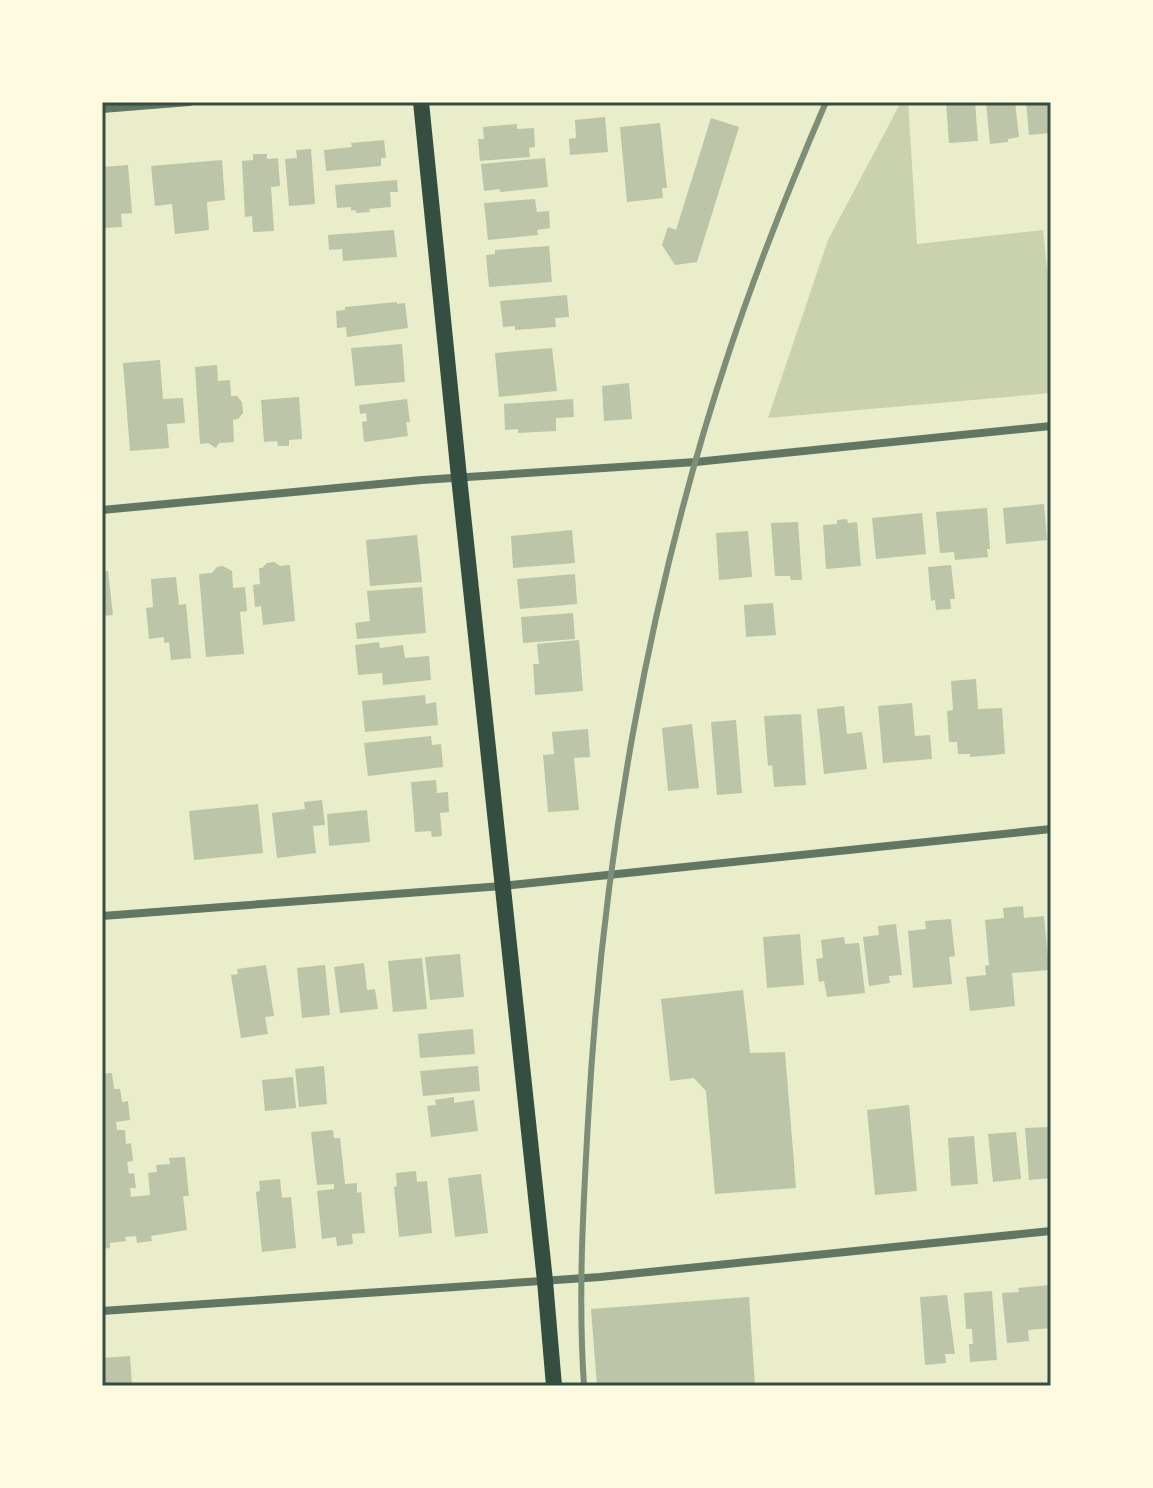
<svg xmlns="http://www.w3.org/2000/svg" width="1153" height="1488" font-family="Jost,sans-serif">
<style>
.green{fill:#cad2ad}
.building{fill:#bcc5a7}
.lines{fill:none;stroke-linecap:round;stroke-linejoin:round}
.minor{stroke:#617663;stroke-width:8}
.secondary{stroke:#344e41;stroke-width:16}
.rail{stroke:#7c8e77;stroke-width:6}
.neatline{fill:none;stroke:#344e41;stroke-width:3}
</style>
<rect width="100%" height="100%" fill="#e9edc9"/>
<polygon class="green" points="901,102 908,102 917,244 1043,230 1051,306 1051,393 768,418 828,240"/>
<g class="building">
<polygon points="946,102 975,102 978,141 949,143"/>
<polygon points="986,102 1015,102 1019,137 1008,139 1008,142 990,144"/>
<polygon points="1026,102 1051,102 1051,133 1029,135"/>
<polygon points="605,117 608,152 570,155 569,139 576,138 575,120"/>
<polygon points="711,118 739,127 697,262 675,265 662,245 668,227 676,230"/>
<polygon points="660,123 667,188 662,188 663,198 627,202 620,127"/>
<polygon points="517,124 517,129 534,128 535,147 529,148 530,157 480,161 478,139 484,139 483,127"/>
<polygon points="384,140 386,158 381,158 381,166 326,171 324,150 352,147 351,143"/>
<polygon points="311,149 315,204 289,206 285,159 297,158 296,150"/>
<polygon points="253,154 267,154 267,159 278,158 280,186 271,187 274,231 253,232 252,216 245,217 242,161 253,160"/>
<polygon points="545,158 548,187 500,192 500,189 484,191 481,164"/>
<polygon points="222,160 225,200 207,202 209,230 175,234 172,204 155,206 151,166"/>
<polygon points="128,165 132,213 121,214 122,227 102,228 102,167"/>
<polygon points="397,180 398,192 390,192 391,207 369,209 370,212 356,213 356,210 351,211 351,207 337,208 335,185"/>
<polygon points="535,199 537,212 549,211 550,228 537,230 538,235 488,240 484,203"/>
<polygon points="394,230 397,257 343,261 342,249 329,250 328,235"/>
<polygon points="549,246 552,282 489,287 486,255 495,254 495,250"/>
<polygon points="567,295 569,317 555,318 556,327 515,330 515,326 503,327 500,301"/>
<polygon points="397,302 397,304 405,303 408,328 347,337 346,327 337,328 336,311 345,310 345,307"/>
<polygon points="402,344 405,382 355,386 351,348"/>
<polygon points="552,348 557,391 499,397 495,353"/>
<polygon points="160,360 163,399 183,398 185,423 167,424 169,448 130,451 123,363"/>
<polygon points="217,365 218,381 230,380 231,396 237,396 242,402 243,413 238,419 233,420 234,442 219,443 216,448 208,443 200,444 195,367"/>
<polygon points="629,383 632,419 604,421 602,386"/>
<polygon points="299,397 302,439 289,440 289,446 278,446 277,441 264,442 261,400"/>
<polygon points="407,399 410,422 406,422 408,436 364,442 362,422 367,421 366,413 360,414 359,405"/>
<polygon points="573,399 574,417 556,418 556,431 518,433 518,429 505,430 504,404"/>
<polygon points="1044,504 1047,540 1006,544 1003,508"/>
<polygon points="987,508 990,549 987,549 988,557 955,560 954,552 940,553 936,512"/>
<polygon points="922,513 926,554 876,559 872,518"/>
<polygon points="847,519 848,523 857,522 861,566 826,569 823,525 837,524 837,520"/>
<polygon points="798,522 802,580 791,580 790,576 775,576 771,523"/>
<polygon points="572,530 575,563 513,568 511,536"/>
<polygon points="748,531 752,577 719,580 716,533"/>
<polygon points="417,535 422,582 370,586 366,540"/>
<polygon points="274,562 280,566 290,565 295,621 263,625 261,606 255,607 253,585 260,584 259,568 262,568 267,563"/>
<polygon points="951,565 955,599 950,599 951,609 936,610 935,600 931,601 928,567"/>
<polygon points="223,566 232,571 233,588 245,587 247,611 240,612 244,654 206,657 199,574 212,573 217,567"/>
<polygon points="102,571 108,571 113,615 102,616"/>
<polygon points="575,574 577,604 520,609 517,579"/>
<polygon points="176,577 179,605 186,604 191,658 171,660 169,642 164,643 164,637 149,639 146,608 153,607 151,579"/>
<polygon points="422,587 426,633 357,639 355,623 370,621 367,591"/>
<polygon points="773,603 776,635 746,637 744,605"/>
<polygon points="573,613 575,639 523,643 521,617"/>
<polygon points="579,640 583,691 535,695 533,664 539,664 537,644"/>
<polygon points="379,642 380,648 403,645 405,658 429,656 431,680 383,685 382,673 358,675 355,645"/>
<polygon points="976,679 978,709 1002,708 1005,754 970,757 970,754 958,754 957,742 949,742 947,711 953,710 951,681"/>
<polygon points="425,695 426,704 436,702 438,725 365,732 362,701"/>
<polygon points="912,703 915,736 930,735 932,759 883,763 878,706"/>
<polygon points="844,706 847,734 862,732 867,769 824,774 817,709"/>
<polygon points="801,714 806,785 774,787 772,765 768,766 764,716"/>
<polygon points="736,720 742,793 717,795 711,722"/>
<polygon points="692,724 699,788 668,791 662,728"/>
<polygon points="588,729 590,757 574,758 579,810 548,812 543,755 554,754 552,732"/>
<polygon points="431,736 432,745 441,744 443,767 368,776 364,743"/>
<polygon points="436,780 437,793 448,792 449,812 440,813 442,836 432,837 431,831 415,832 411,782"/>
<polygon points="322,800 325,825 313,826 316,853 277,858 272,813 305,809 304,802"/>
<polygon points="258,804 263,853 194,860 189,811"/>
<polygon points="367,810 370,842 329,846 327,814"/>
<polygon points="1023,906 1024,918 1044,916 1049,970 1012,973 1015,1006 970,1011 966,977 986,975 985,966 989,965 985,920 1004,918 1003,908"/>
<polygon points="951,919 955,956 949,957 952,984 913,988 908,931 926,929 925,921"/>
<polygon points="896,924 902,975 889,976 890,983 869,986 863,937 879,935 878,926"/>
<polygon points="800,934 804,985 767,988 763,937"/>
<polygon points="844,937 845,944 859,943 865,993 827,997 824,981 819,982 816,959 823,958 821,940"/>
<polygon points="460,954 464,997 430,1000 425,957"/>
<polygon points="422,958 427,1009 393,1012 388,961"/>
<polygon points="364,963 367,990 375,989 378,1009 340,1013 334,967"/>
<polygon points="266,965 274,1016 265,1017 268,1034 241,1038 231,975 238,974 237,969"/>
<polygon points="325,965 330,1015 302,1018 297,968"/>
<polygon points="743,990 750,1053 785,1052 796,1188 715,1194 706,1091 694,1078 670,1081 661,999"/>
<polygon points="473,1029 475,1054 420,1058 418,1034"/>
<polygon points="324,1066 327,1104 299,1107 295,1069"/>
<polygon points="478,1066 480,1091 423,1096 420,1071"/>
<polygon points="112,1073 114,1089 120,1089 122,1102 128,1101 130,1120 116,1122 117,1130 125,1130 126,1144 131,1143 133,1161 127,1162 129,1174 134,1173 136,1188 130,1188 131,1197 150,1195 148,1173 157,1172 156,1165 170,1164 169,1158 185,1157 189,1196 183,1196 187,1230 151,1236 152,1241 137,1243 136,1236 125,1237 126,1241 110,1243 110,1248 102,1249 102,1074"/>
<polygon points="293,1077 296,1108 265,1111 262,1080"/>
<polygon points="454,1097 454,1103 474,1100 478,1131 431,1137 427,1106 436,1105 435,1100"/>
<polygon points="909,1105 917,1191 875,1195 867,1110"/>
<polygon points="1051,1127 1051,1178 1029,1180 1025,1128"/>
<polygon points="333,1130 334,1138 340,1138 345,1184 357,1183 357,1193 361,1192 365,1233 352,1234 353,1244 337,1246 336,1237 322,1239 317,1191 334,1189 334,1184 317,1185 311,1132"/>
<polygon points="1016,1132 1021,1179 993,1182 988,1134"/>
<polygon points="974,1136 978,1184 951,1186 948,1138"/>
<polygon points="416,1171 417,1182 427,1181 432,1233 399,1237 394,1187 397,1186 396,1173"/>
<polygon points="481,1174 488,1233 455,1237 448,1178"/>
<polygon points="280,1179 282,1198 291,1197 296,1248 262,1252 256,1192 260,1191 259,1181"/>
<polygon points="1050,1285 1051,1328 1028,1330 1029,1341 1007,1343 1002,1293 1019,1292 1018,1288"/>
<polygon points="992,1291 997,1360 970,1362 969,1344 973,1344 972,1329 966,1329 964,1293"/>
<polygon points="947,1295 955,1354 945,1354 946,1363 925,1365 920,1297"/>
<polygon points="749,1297 755,1386 597,1386 591,1309"/>
<polygon points="130,1356 132,1386 102,1386 102,1358"/>
</g>
<g class="lines">
<g class="minor">
<polyline points="102,109 189,102"/>
<polyline points="102,510 422,480 696,462 1051,426"/>
<polyline points="102,916 502,886 1051,829"/>
<polyline points="102,1311 600,1277 1051,1231"/>
</g>
<polyline class="secondary" points="421,102 459,477 545,1281 554,1386"/>
<path class="rail" d="M584 1386C578 1298 583 1209 588 1121 602 863 648 594 730 349 758 265 791 183 826 102"/>
</g>
<rect width="1153" height="1488" fill="none" stroke="#fefae0" stroke-width="208"/>
<rect x="104" y="104" width="945" height="1280" class="neatline"/>
</svg>
